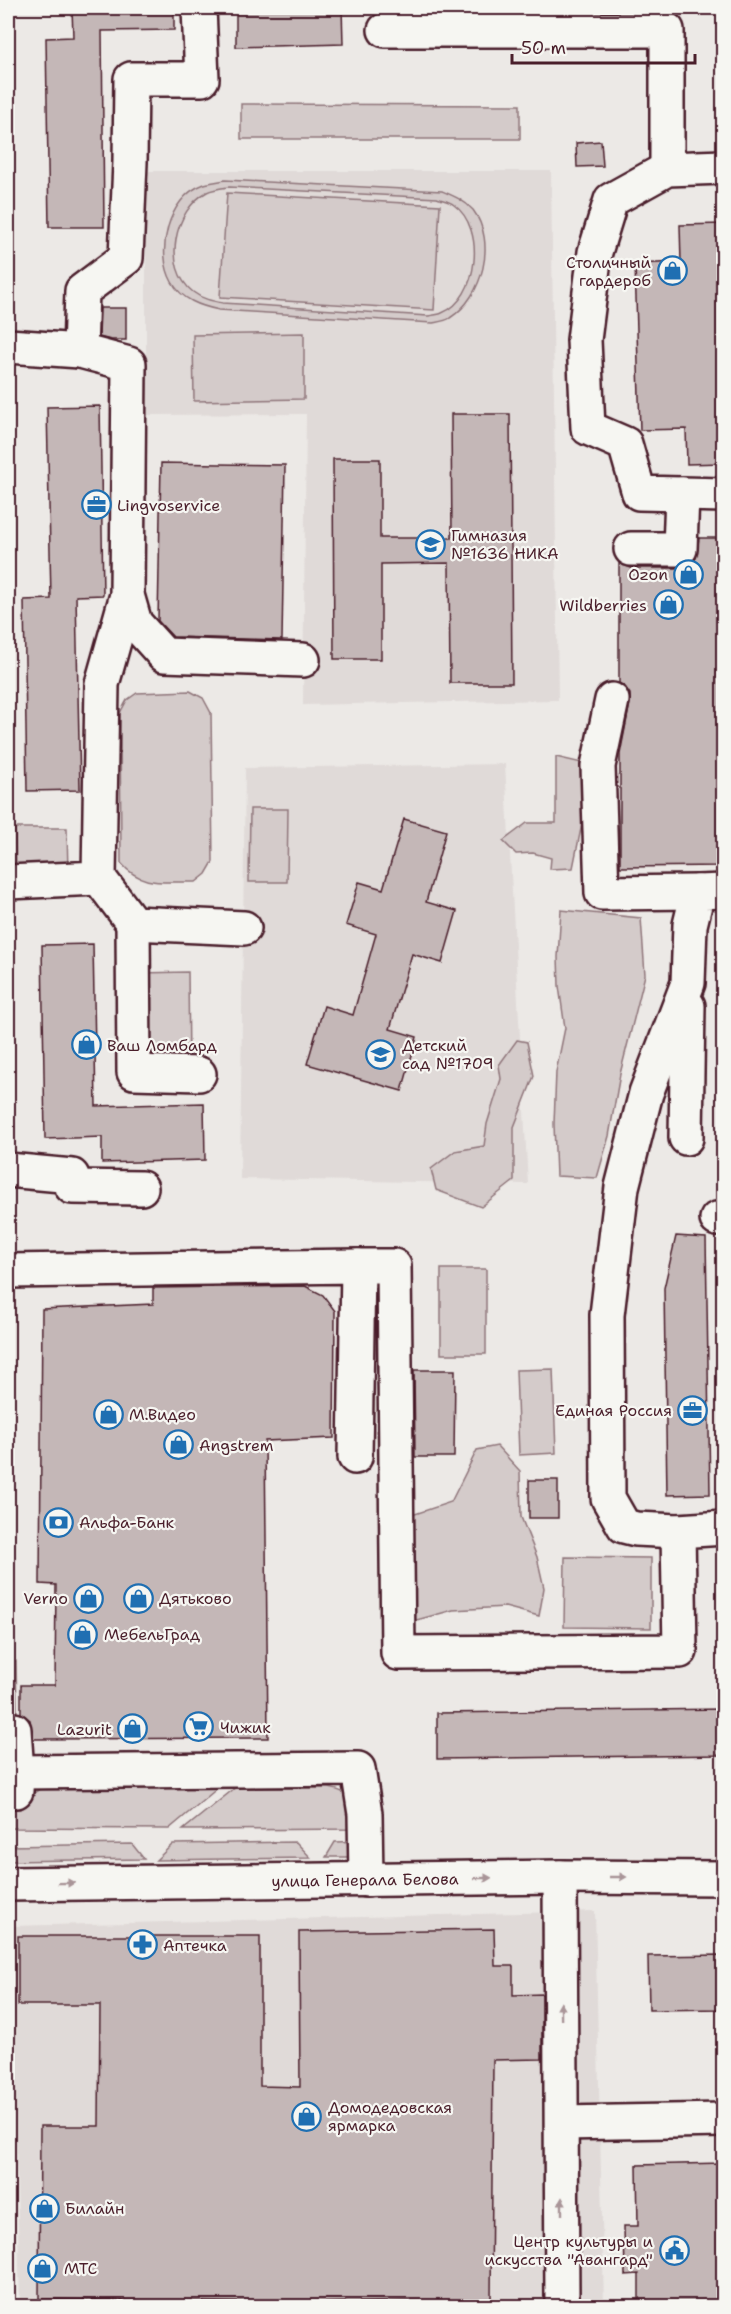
<svg xmlns="http://www.w3.org/2000/svg" width="731" height="2314" font-family="'Shantell Sans',sans-serif">
<style>
.built{fill:#e0dad8}
.green{fill:#d4cbca;stroke:#8f757a;stroke-width:1.5;fill-rule:evenodd}
.building{fill:#c4b7b7;stroke:#4a1f2b;stroke-width:1.5}
.lines{fill:none;stroke-linecap:round;stroke-linejoin:round}
.minor-casing{stroke:#4a1f2b;stroke-width:38}
.minor{stroke:#f6f6f2;stroke-width:33}
.oneway{fill:#a99598}
.labels{text-anchor:middle;stroke-width:4.5;stroke-linejoin:round;paint-order:stroke}
.poi-label{font-size:16px;fill:#4a1f2b;stroke:#f6f6f2;text-anchor:start}
.street-label{font-size:16px;fill:#4a1f2b;stroke:#f6f6f2}
</style>
<rect width="100%" height="100%" fill="#ece9e6"/>
<filter id="ink" filterUnits="userSpaceOnUse"><feTurbulence type="fractalNoise" baseFrequency=".0167" numOctaves="2"/><feDisplacementMap in="SourceGraphic" scale="12" xChannelSelector="R" yChannelSelector="G"/><feConvolveMatrix kernelMatrix="1 2 1 2 8 2 1 2 1" color-interpolation-filters="sRGB"/></filter>
<g filter="url(#ink)">
<g class="built">
<polygon points="146,171 551,171 558,700 303,705 306,414 146,415"/>
<polygon points="505,764 528,1184 240,1179 245,768"/>
<polygon points="595,1911 604,2306 20,2306 11,1926"/>
</g>
<g class="green">
<polygon points="241,104 520,105 520,139 241,139"/>
<path d="M225 180 442 191C454 196 464 200 473 210 497 242 483 297 450 318 446 321 438 322 433 323L219 310C200 306 182 300 172 282 155 252 168 198 202 185 209 182 218 182 225 180ZM229 187 437 198C442 200 450 201 454 205 486 228 479 298 442 313 438 315 433 315 428 316L223 303C212 301 202 299 193 292 162 267 174 210 207 192 213 189 222 188 229 187Z"/>
<polygon points="227,193 440,205 434,310 220,297"/>
<polygon points="304,333 304,399 194,401 193,335"/>
<path d="M190 691 203 698 211 713 213 862 206 874 196 882C165 881 142 888 121 863L120 713 127 700 137 693Z"/>
<polygon points="556,757 582,763 588,794 573,868 550,869 551,858 533,853 516,854 503,841 527,823 556,823"/>
<polygon points="250,809 288,809 287,882 249,882"/>
<polygon points="15,828 67,828 68,875 16,875"/>
<polygon points="561,910 641,918 645,975 620,1074 609,1136 597,1178 556,1176 554,1124 556,1072 565,1028 559,986 558,957"/>
<polygon points="188,972 189,1065 141,1066 139,973"/>
<polygon points="517,1040 527,1042 534,1076 514,1127 514,1181 481,1207 436,1190 431,1169 455,1151 484,1146 487,1124 501,1079 499,1065"/>
<rect x="441" y="1269" width="45" height="85"/>
<polygon points="553,1369 556,1453 519,1455 516,1370"/>
<polygon points="497,1446 520,1471 521,1517 537,1557 544,1588 539,1616 505,1607 453,1610 413,1621 412,1515 451,1502 477,1450"/>
<polygon points="565,1557 651,1558 651,1628 564,1627"/>
<polygon points="8,1661 16,1661 17,1711 8,1712"/>
<polygon points="219,1787 169,1829 8,1828 8,1803 19,1803 40,1789"/>
<path d="M235 1788H329C357 1793 353 1805 361 1829L183 1830Z"/>
<polygon points="364,1841 352,1857 326,1857 335,1842"/>
<polygon points="296,1842 311,1858 156,1860 173,1844"/>
<polygon points="132,1844 144,1859 8,1861 8,1846"/>
</g>
<g class="building">
<polygon points="72,8 174,8 174,30 102,31 104,227 49,227 46,38 73,37"/>
<polygon points="236,8 342,8 343,44 236,47"/>
<polygon points="601,141 603,166 577,167 576,143"/>
<polygon points="723,224 723,463 687,464 686,429 640,430 635,264 681,262 680,225"/>
<polygon points="100,308 126,308 126,340 111,340 99,337"/>
<polygon points="100,406 103,595 76,596 80,790 27,791 24,600 51,599 47,407"/>
<polygon points="451,414 510,414 512,683 450,683 449,563 381,564 381,659 334,659 333,459 380,459 380,538 452,538"/>
<polygon points="161,463 285,465 282,640 173,637 158,621"/>
<polygon points="699,538 723,538 723,866 620,867 620,754 630,703 630,694 625,687 619,683 619,563 631,568 680,568 689,566 696,558"/>
<polygon points="404,819 446,831 426,902 457,911 442,963 412,954 390,1029 417,1037 402,1091 307,1064 324,1006 353,1015 376,934 346,925 359,882 383,889"/>
<polygon points="93,944 96,1106 204,1103 205,1160 102,1163 102,1137 45,1139 42,945"/>
<polygon points="676,1236 706,1238 710,1494 667,1495 664,1288"/>
<polygon points="305,1286 323,1295 335,1311 334,1438 265,1441 268,1738 33,1739 30,1720 21,1713 21,1685 55,1685 56,1585 40,1584 42,1309 153,1304 153,1288"/>
<polygon points="414,1370 455,1370 454,1457 415,1457"/>
<rect x="529" y="1480" width="29" height="38"/>
<polygon points="723,1709 723,1755 437,1759 437,1713"/>
<polygon points="494,1929 495,1966 513,1966 513,1995 542,1994 542,2059 493,2060 491,2300 294,2303 39,2299 40,2126 99,2126 100,2005 18,2005 18,1936 260,1936 260,2086 300,2087 299,1932"/>
<polygon points="723,1955 723,2009 649,2010 648,1956"/>
<polygon points="723,2163 723,2307 639,2307 639,2274 625,2275 624,2226 638,2226 637,2165"/>
</g>
<g class="lines">
<defs>
<g id="minor">
<polyline points="385,30 667,30 667,169"/>
<polyline points="724,167 667,169 611,200 595,252 584,340 588,428 625,444 639,493 724,495"/>
<polyline points="8,346 80,351 129,364 127,595 102,684 99,878 8,882"/>
<polyline points="80,351 82,291 126,258 130,162 131,79 202,79 199,8"/>
<polyline points="631,549 680,549 682,494"/>
<polyline points="127,595 135,623 164,655 303,660"/>
<polyline points="612,700 598,766 602,893 698,892"/>
<polyline points="99,878 133,923 244,928"/>
<polyline points="133,923 134,1072 199,1074"/>
<polyline points="686,1138 688,1006"/>
<polyline points="8,1170 72,1176 72,1187 141,1188"/>
<polyline points="717,1219 724,1219"/>
<polyline points="358,1266 394,1266 398,1653 680,1651 678,1531 724,1528"/>
<polyline points="8,1271 358,1266 355,1457"/>
<polyline points="678,1531 636,1529 624,1526 608,1498 607,1315 622,1187 646,1093 688,983 690,925 698,892 724,891"/>
<polyline points="17,1772 358,1769 365,1814 366,1880"/>
<polyline points="13,1791 16,1791 17,1772 14,1730"/>
<polyline points="560,1877 562,2306"/>
<path id="s1" d="M8 1884 560 1877 724 1878"/>
<polyline points="562,2123 724,2120"/>
</g>
</defs>
<use href="#minor" class="minor-casing"/>
<use href="#minor" class="minor"/>
</g>
<defs><path id="oneway-solid" d="M-6-.8H1V-3.2L6.5 0L1 3.2V.8H-6Z" transform="scale(1.5)"/></defs>
<g class="oneway">
<use href="#oneway-solid" transform="translate(618 1877)"/>
<use href="#oneway-solid" transform="translate(483 1878) rotate(-1)"/>
<use href="#oneway-solid" transform="translate(66 1883) rotate(-1)"/>
<use href="#oneway-solid" transform="translate(561 2011) rotate(-91)"/>
<use href="#oneway-solid" transform="translate(562 2206) rotate(-90)"/>
</g>
</g>
<defs>
<symbol id="shop-ring" viewBox="-11 -11 22 22"><circle r="9.5" fill="#f6f6f2" stroke="#1f6fb2" stroke-width="1.5"/><path d="M-5-2.5h2.3a2.7 3.5 0 0 1 5.4 0H5L5.5 6h-11ZM-1.5-2.5h3a1.5 2.3 0 0 0-3 0Z" fill="#1f6fb2"/></symbol>
<symbol id="office-ring" viewBox="-11 -11 22 22"><circle r="9.5" fill="#f6f6f2" stroke="#1f6fb2" stroke-width="1.5"/><path d="M-6-3h4V-5.5h4V-3h4V5H-6ZM-1-4.5V-3h2v-1.5ZM-6 0V1H6V0Z" fill="#1f6fb2"/></symbol>
<symbol id="school-ring" viewBox="-11 -11 22 22"><circle r="9.5" fill="#f6f6f2" stroke="#1f6fb2" stroke-width="1.5"/><path d="M0-5L7-2L0 1L-7-2ZM-4 1L0 2.5L4 1V4Q0 6-4 4Z" fill="#1f6fb2"/></symbol>
<symbol id="bank-ring" viewBox="-11 -11 22 22"><circle r="9.5" fill="#f6f6f2" stroke="#1f6fb2" stroke-width="1.5"/><path d="M-6-4H6V4H-6ZM0-2.3a2.3 2.3 0 1 0 0 4.6a2.3 2.3 0 1 0 0-4.6Z" fill="#1f6fb2"/></symbol>
<symbol id="supermarket-ring" viewBox="-11 -11 22 22"><circle r="9.5" fill="#f6f6f2" stroke="#1f6fb2" stroke-width="1.5"/><path d="M-6-5.5h2.5l.6 2H6L4.5 2H-2.5L-4.4-4H-6ZM-1.5 3.2a1.3 1.3 0 1 0 .1 0ZM3 3.2a1.3 1.3 0 1 0 .1 0Z" fill="#1f6fb2"/></symbol>
<symbol id="pharmacy-ring" viewBox="-11 -11 22 22"><circle r="9.5" fill="#f6f6f2" stroke="#1f6fb2" stroke-width="1.5"/><path d="M-2-6h4v4h4v4h-4v4h-4v-4h-4v-4h4Z" fill="#1f6fb2"/></symbol>
<symbol id="civic-ring" viewBox="-11 -11 22 22"><circle r="9.5" fill="#f6f6f2" stroke="#1f6fb2" stroke-width="1.5"/><path d="M-.6-6.5H3V-4.5H.6V-3L4-1V1h2V6H-6V1h2V-1L-.6-3ZM-1.2 2.5V6h2.4V2.5Z" fill="#1f6fb2"/></symbol>
</defs>
<g fill-rule="evenodd">
<use href="#shop-ring" x="656" y="254" width="33" height="33"/>
<use href="#office-ring" x="80" y="488" width="33" height="33"/>
<use href="#school-ring" x="414" y="528" width="33" height="33"/>
<use href="#shop-ring" x="672" y="558" width="33" height="33"/>
<use href="#shop-ring" x="652" y="588" width="33" height="33"/>
<use href="#shop-ring" x="70" y="1028" width="33" height="33"/>
<use href="#school-ring" x="364" y="1038" width="33" height="33"/>
<use href="#office-ring" x="676" y="1394" width="33" height="33"/>
<use href="#shop-ring" x="92" y="1398" width="33" height="33"/>
<use href="#shop-ring" x="162" y="1428" width="33" height="33"/>
<use href="#bank-ring" x="42" y="1506" width="33" height="33"/>
<use href="#shop-ring" x="72" y="1582" width="33" height="33"/>
<use href="#shop-ring" x="122" y="1582" width="33" height="33"/>
<use href="#shop-ring" x="66" y="1618" width="33" height="33"/>
<use href="#supermarket-ring" x="182" y="1710" width="33" height="33"/>
<use href="#shop-ring" x="116" y="1712" width="33" height="33"/>
<use href="#pharmacy-ring" x="126" y="1928" width="33" height="33"/>
<use href="#shop-ring" x="290" y="2100" width="33" height="33"/>
<use href="#shop-ring" x="28" y="2192" width="33" height="33"/>
<use href="#civic-ring" x="658" y="2234" width="33" height="33"/>
<use href="#shop-ring" x="26" y="2252" width="33" height="33"/>
</g>
<g class="labels">
<g class="poi-label">
<text x="651" y="268" text-anchor="end">Столичный<tspan x="651" dy="18">гардероб</tspan></text>
<text x="117" y="511">Lingvoservice</text>
<text x="451" y="541">Гимназия<tspan x="451" dy="18">№1636 НИКА</tspan></text>
<text x="668" y="580" text-anchor="end">Ozon</text>
<text x="647" y="611" text-anchor="end">Wildberries</text>
<text x="107" y="1051">Ваш Ломбард</text>
<text x="402" y="1051">Детский<tspan x="402" dy="18">сад №1709</tspan></text>
<text x="672" y="1416" text-anchor="end">Единая Россия</text>
<text x="129" y="1420">М.Видео</text>
<text x="199" y="1451">Angstrem</text>
<text x="79" y="1528">Альфа-Банк</text>
<text x="68" y="1604" text-anchor="end">Verno</text>
<text x="159" y="1604">Дятьково</text>
<text x="104" y="1640">МебельГрад</text>
<text x="220" y="1733">Чижик</text>
<text x="112" y="1735" text-anchor="end">Lazurit</text>
<text x="163" y="1951">Аптечка</text>
<text x="328" y="2113">Домодедовская<tspan x="328" dy="18">ярмарка</tspan></text>
<text x="65" y="2214">Билайн</text>
<text x="653" y="2247" text-anchor="end">Центр культуры и<tspan x="653" dy="18">искусства "Авангард"</tspan></text>
<text x="64" y="2274">МТС</text>
</g>
<g class="street-label">
<text dy="6" stroke="none"><textPath href="#s1" startOffset="357">улица Генерала Белова</textPath></text>
</g>
</g>
<rect width="731" height="2314" fill="none" stroke="#f6f6f2" stroke-width="30"/>
<rect x="15" y="15" width="701" height="2284" fill="none" stroke="#4a1f2b" stroke-width="2" filter="url(#ink)"/>
<path d="M512 54v9h183v-9" fill="none" stroke="#4a1f2b" stroke-width="3"/>
<text x="521" y="54" font-size="18" fill="#4a1f2b" stroke="#f6f6f2" stroke-width="4.5" paint-order="stroke">50 m</text>
</svg>
